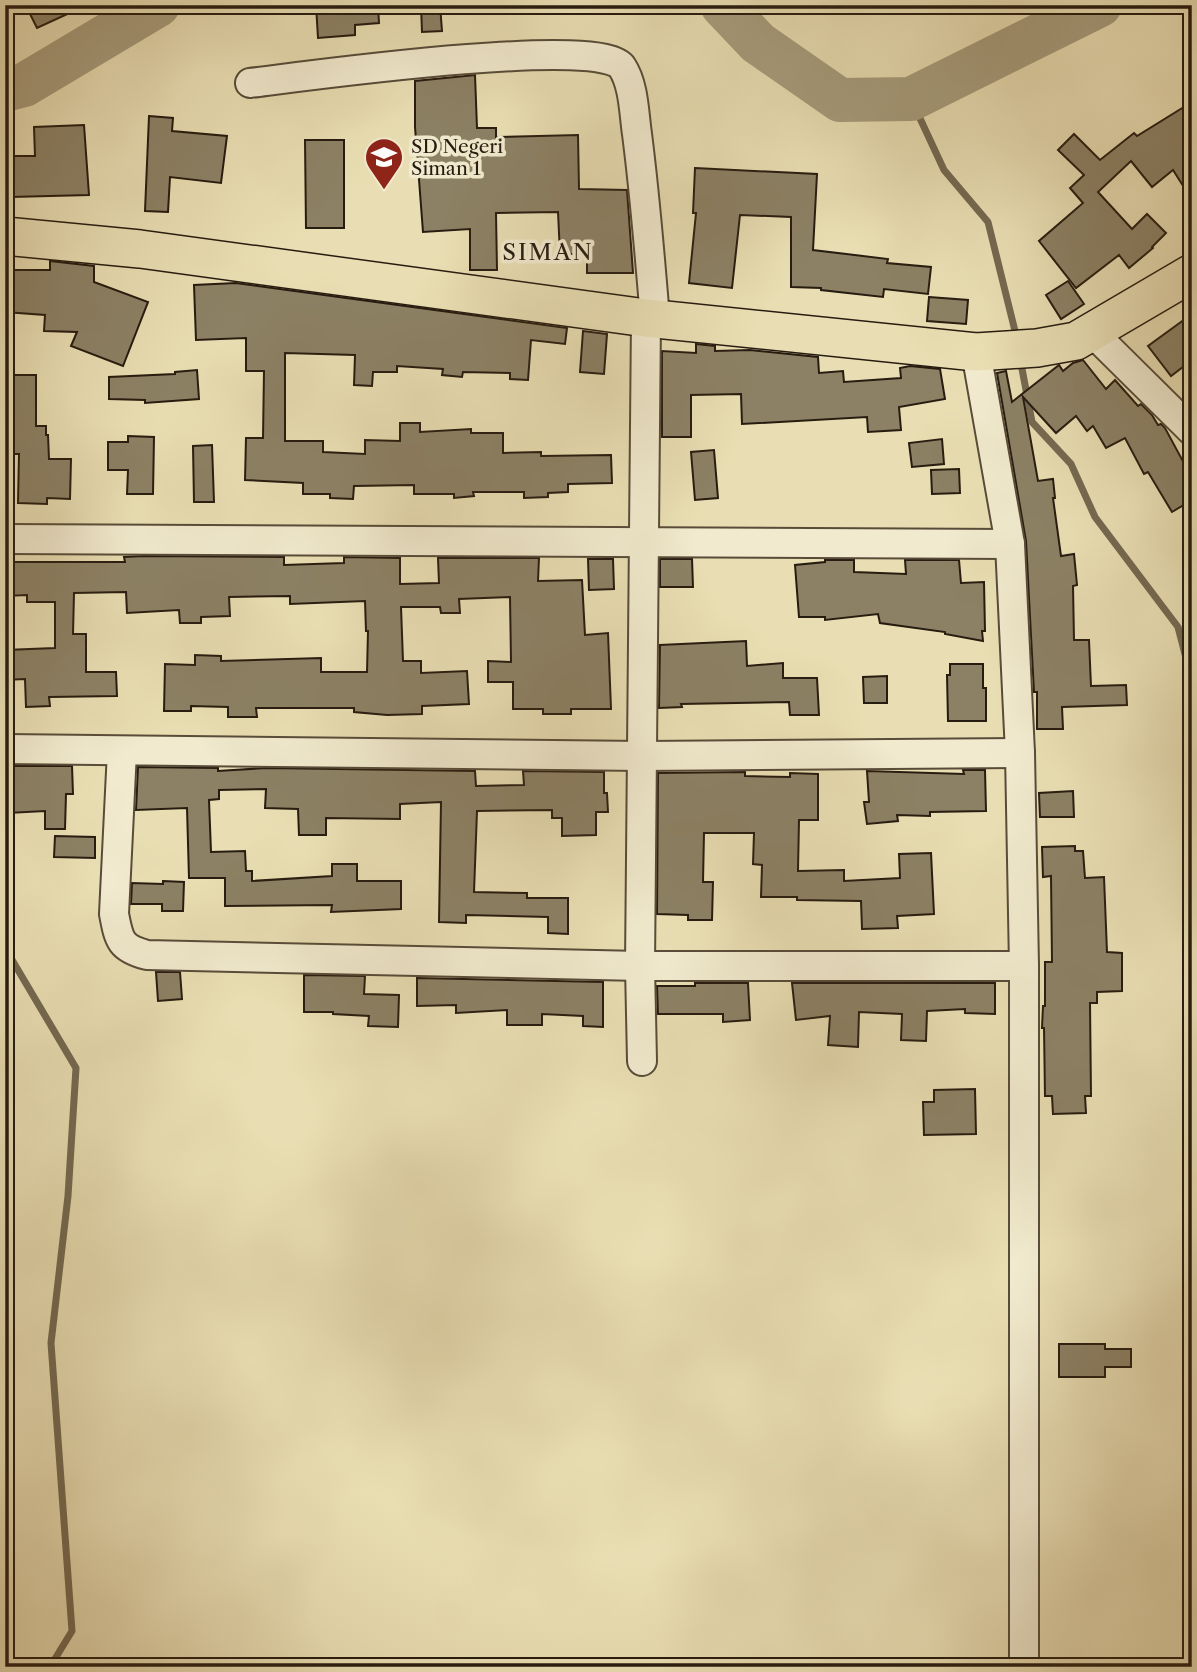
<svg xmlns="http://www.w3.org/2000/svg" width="1197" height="1672" font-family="'Libre Caslon Text',serif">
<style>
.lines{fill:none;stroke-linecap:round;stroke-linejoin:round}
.stream{stroke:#746951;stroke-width:7}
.river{stroke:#a79c7c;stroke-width:44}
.building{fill:#8c8165;stroke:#271c10;stroke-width:2}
.minor-casing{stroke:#584c39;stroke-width:32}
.major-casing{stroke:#271c10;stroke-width:40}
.minor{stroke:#f1eace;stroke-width:28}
.major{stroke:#e9deb3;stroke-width:37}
.labels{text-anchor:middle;stroke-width:7;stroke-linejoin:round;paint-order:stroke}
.poi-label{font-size:19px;fill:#271c10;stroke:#f1eace;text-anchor:start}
.quarter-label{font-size:23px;letter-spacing:2px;fill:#271c10;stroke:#f1eace}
</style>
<rect width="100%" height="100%" fill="#e9deb3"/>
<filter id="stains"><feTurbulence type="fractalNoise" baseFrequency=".00286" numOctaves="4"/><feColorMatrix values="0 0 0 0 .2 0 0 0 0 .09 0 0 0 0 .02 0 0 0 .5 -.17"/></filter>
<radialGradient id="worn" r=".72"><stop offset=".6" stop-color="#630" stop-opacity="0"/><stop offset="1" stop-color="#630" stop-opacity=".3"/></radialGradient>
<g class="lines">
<g class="stream">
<polyline points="911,99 944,170 988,222 1017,339"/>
<polyline points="1020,358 1032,422 1071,464 1095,517 1178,627 1192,681"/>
<polyline points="5,948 76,1068 68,1196 51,1343 72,1631 50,1667"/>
</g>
<g class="river">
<polyline points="722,5 758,43 840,100 911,99 1100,5"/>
<polyline points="5,90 24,85 158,5"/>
</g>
</g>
<g class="building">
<polygon points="43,5 87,5 37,28 29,12"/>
<polygon points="316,5 378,5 379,23 355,25 355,35 318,38"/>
<polygon points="421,5 440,5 442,31 422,32"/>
<polygon points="475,75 477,128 496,128 496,137 578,135 579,189 627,190 633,273 587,273 587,254 560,254 558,212 496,213 497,270 470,270 470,229 423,232 415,127 415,81"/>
<polygon points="1192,102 1192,200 1173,170 1152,187 1131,161 1098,192 1132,229 1147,214 1166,233 1152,247 1153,248 1129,268 1119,255 1076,288 1039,241 1083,203 1070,188 1084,175 1058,150 1074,134 1100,160 1134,133 1137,136"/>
<polygon points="149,116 173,118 172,131 227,136 221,183 170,177 168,212 145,211"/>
<polygon points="84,125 89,195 11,197 11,156 35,156 34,127"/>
<polygon points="305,140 344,140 344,228 306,228"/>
<polygon points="695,168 817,174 813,250 888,259 887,263 931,267 928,294 884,289 883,297 821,290 821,288 791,287 791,217 740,215 732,288 689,283 696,213 693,213"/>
<polygon points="50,261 94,266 94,282 148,302 123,366 71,346 77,332 44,331 45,315 5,312 5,270 50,270"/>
<polygon points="1068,281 1084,304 1061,319 1046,295"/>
<polygon points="236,283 567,328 565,344 531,340 528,380 510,379 510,373 463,372 462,377 442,375 443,369 397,366 397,372 373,372 372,386 354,385 355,355 285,353 285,441 323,441 323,452 365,454 365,440 400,441 400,423 420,423 420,432 471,429 471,433 503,433 503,453 541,452 541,456 611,455 612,483 568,484 568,492 548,493 548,497 524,498 524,492 473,492 474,496 454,498 454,494 414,494 414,485 354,486 353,499 330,498 330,494 303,494 303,483 245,480 246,438 263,438 264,371 246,371 246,338 196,340 194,285"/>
<polygon points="929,297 968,300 966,324 927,321"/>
<polygon points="1192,314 1192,360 1171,376 1148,346"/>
<polygon points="583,331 607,334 604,374 580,372"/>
<polygon points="696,344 715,346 715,351 750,350 818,357 819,373 843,371 844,382 901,378 900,368 910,366 940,369 945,399 899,407 901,430 868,432 867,417 742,424 741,394 691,395 691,437 662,437 662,351 696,353"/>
<polygon points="1083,360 1106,389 1115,380 1138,406 1141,404 1152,415 1158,425 1161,424 1165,428 1192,478 1192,500 1172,512 1148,472 1144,474 1125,438 1106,448 1093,426 1087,431 1076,416 1056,433 1023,397 1038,481 1053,479 1055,498 1053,498 1061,556 1074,554 1077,585 1073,586 1074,640 1089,640 1091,686 1126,685 1127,705 1062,707 1063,729 1037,729 1037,692 1034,692 1026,541 997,373 1006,371 1012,402 1059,365 1063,371 1073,363"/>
<polygon points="197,370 199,399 145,403 145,400 109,399 109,377 175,374 175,372"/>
<polygon points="5,375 36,375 36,426 46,426 46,435 48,435 49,459 71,459 70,499 47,498 47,504 18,503 19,454 9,454"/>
<polygon points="128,436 154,437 153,494 127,494 128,470 108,470 108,442 128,442"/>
<polygon points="942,439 944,464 912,467 909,443"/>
<polygon points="212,445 214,502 194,502 193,446"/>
<polygon points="714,450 718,498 695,500 691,452"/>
<polygon points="959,469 960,493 932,494 931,470"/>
<polygon points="144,556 284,557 284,565 344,563 344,557 400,558 400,584 439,583 438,558 539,558 538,581 582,580 585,635 608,633 611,709 571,709 571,714 543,714 543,709 513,709 513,682 488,682 488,661 511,662 510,597 459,599 460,613 441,613 440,607 401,607 403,661 421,661 421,673 467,671 469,704 422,706 422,714 387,715 354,712 354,708 256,708 257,717 228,717 228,707 191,706 191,711 164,711 165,664 195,665 195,655 221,656 221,661 321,658 321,672 367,672 368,631 366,631 365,601 290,604 290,596 229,597 230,616 201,617 201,623 180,623 179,610 127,613 126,592 74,593 73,634 86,634 86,672 116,672 117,696 49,697 50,706 26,707 25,679 5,680 5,650 55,648 55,602 27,602 27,595 5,596 5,562 125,562 124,557"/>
<polygon points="588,559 613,559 614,589 589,590"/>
<polygon points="660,559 692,559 693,587 660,587"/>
<polygon points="825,560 854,560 854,572 906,574 905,560 959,560 961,583 984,582 985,631 982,631 983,641 945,634 945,632 880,623 878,614 825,620 825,617 799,617 795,565 825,562"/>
<polygon points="746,641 747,666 783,663 783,678 817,678 819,715 790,715 789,702 681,704 682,707 659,708 660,645"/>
<polygon points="950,664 983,664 983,688 986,688 986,721 948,721 947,675 950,675"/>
<polygon points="887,676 887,703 864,703 863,677"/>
<polygon points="7,766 72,766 73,794 66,794 65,829 45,829 45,811 8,813"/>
<polygon points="138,767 218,768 218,771 266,768 475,771 476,786 524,785 523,771 604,772 604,793 607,793 608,812 596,812 596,835 562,836 562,818 552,818 552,810 477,811 474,892 527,893 527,898 568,898 568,934 548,933 548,917 466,915 466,923 439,922 441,802 400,804 400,819 326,818 326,835 299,835 298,809 265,808 266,789 219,790 219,799 209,800 211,852 245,851 246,871 252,871 252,881 332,876 332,864 357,864 357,881 401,881 401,909 331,912 332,905 225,906 225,878 189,878 187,808 136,810"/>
<polygon points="963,770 985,770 986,811 930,812 930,816 897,815 898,821 867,824 864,802 869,802 867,771 964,774"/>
<polygon points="745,772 745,776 790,777 790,773 818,774 818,820 799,820 798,871 844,870 844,881 900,878 899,854 931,853 934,914 897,916 898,928 862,929 861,901 797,900 797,897 761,897 762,865 753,864 754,833 704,833 703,882 713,882 712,920 688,920 688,915 657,914 658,773"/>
<polygon points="1073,791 1074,817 1040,817 1039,793"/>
<polygon points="55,836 95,837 95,858 54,857"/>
<polygon points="1075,846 1075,851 1083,851 1085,878 1104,877 1107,952 1122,953 1122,991 1097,992 1097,1003 1090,1003 1091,1096 1085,1096 1086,1113 1053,1114 1052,1096 1045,1096 1044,1028 1042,1028 1043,1006 1045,1006 1045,962 1052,962 1051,876 1043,877 1042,847"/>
<polygon points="163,881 184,882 183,911 162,911 162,904 131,904 132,883 163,884"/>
<polygon points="156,972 180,972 182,999 158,1001"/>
<polygon points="304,975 365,976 364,994 399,995 398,1027 368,1026 369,1016 333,1014 333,1012 304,1012"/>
<polygon points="417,978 603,982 603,1027 583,1026 583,1016 542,1014 542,1025 507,1025 507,1010 456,1013 456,1005 417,1006"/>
<polygon points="695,983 748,983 750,1020 723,1022 723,1014 658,1014 657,986 695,986"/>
<polygon points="792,983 995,983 995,1014 965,1013 965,1009 927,1011 926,1041 901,1040 902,1014 859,1012 858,1047 828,1045 830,1016 796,1020"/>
<polygon points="975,1089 976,1134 924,1135 923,1102 934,1102 934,1090"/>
<polygon points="1059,1344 1105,1344 1105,1349 1131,1349 1131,1367 1105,1367 1105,1377 1059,1377"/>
</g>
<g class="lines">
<defs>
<g id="minor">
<path d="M250 83C299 77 601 35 622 67 634 85 634 114 637 134 645 196 650 257 655 319"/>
<polyline points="1093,333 1192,431"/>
<polyline points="976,352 1010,544 1020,753 1024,966 1024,1667"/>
<polyline points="5,539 1010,544"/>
<polyline points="5,749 643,756 1020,753"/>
<path d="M122 751 114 914C119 940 120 948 147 955L640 966H1024"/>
<polyline points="642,1061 640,966 646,318"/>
</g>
<polyline id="major" points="5,236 140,249 646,318 976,352 1037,348 1076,341 1192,273"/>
</defs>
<use href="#minor" class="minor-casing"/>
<use href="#major" class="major-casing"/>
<use href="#minor" class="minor"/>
<use href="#major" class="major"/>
</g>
<defs>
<symbol id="school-pin" viewBox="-11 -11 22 30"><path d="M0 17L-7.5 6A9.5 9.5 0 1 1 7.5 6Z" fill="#8f2418" stroke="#f1eace"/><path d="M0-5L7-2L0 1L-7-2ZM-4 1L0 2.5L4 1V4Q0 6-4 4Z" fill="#fff"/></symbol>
</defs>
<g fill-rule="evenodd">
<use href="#school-pin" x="362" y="135" width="44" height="60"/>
</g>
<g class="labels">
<g class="poi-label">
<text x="411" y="153">SD Negeri<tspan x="411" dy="22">Siman 1</tspan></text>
</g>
<g class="quarter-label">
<text x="548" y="260">SIMAN</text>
</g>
</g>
<rect width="1197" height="1672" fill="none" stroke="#e9deb3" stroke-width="28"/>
<rect x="7" y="7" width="1183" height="1658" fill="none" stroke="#271c10" stroke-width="3.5"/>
<rect x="14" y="14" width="1169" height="1644" fill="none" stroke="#271c10" stroke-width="2"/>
<rect width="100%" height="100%" filter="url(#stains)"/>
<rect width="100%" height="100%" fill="url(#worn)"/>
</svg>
